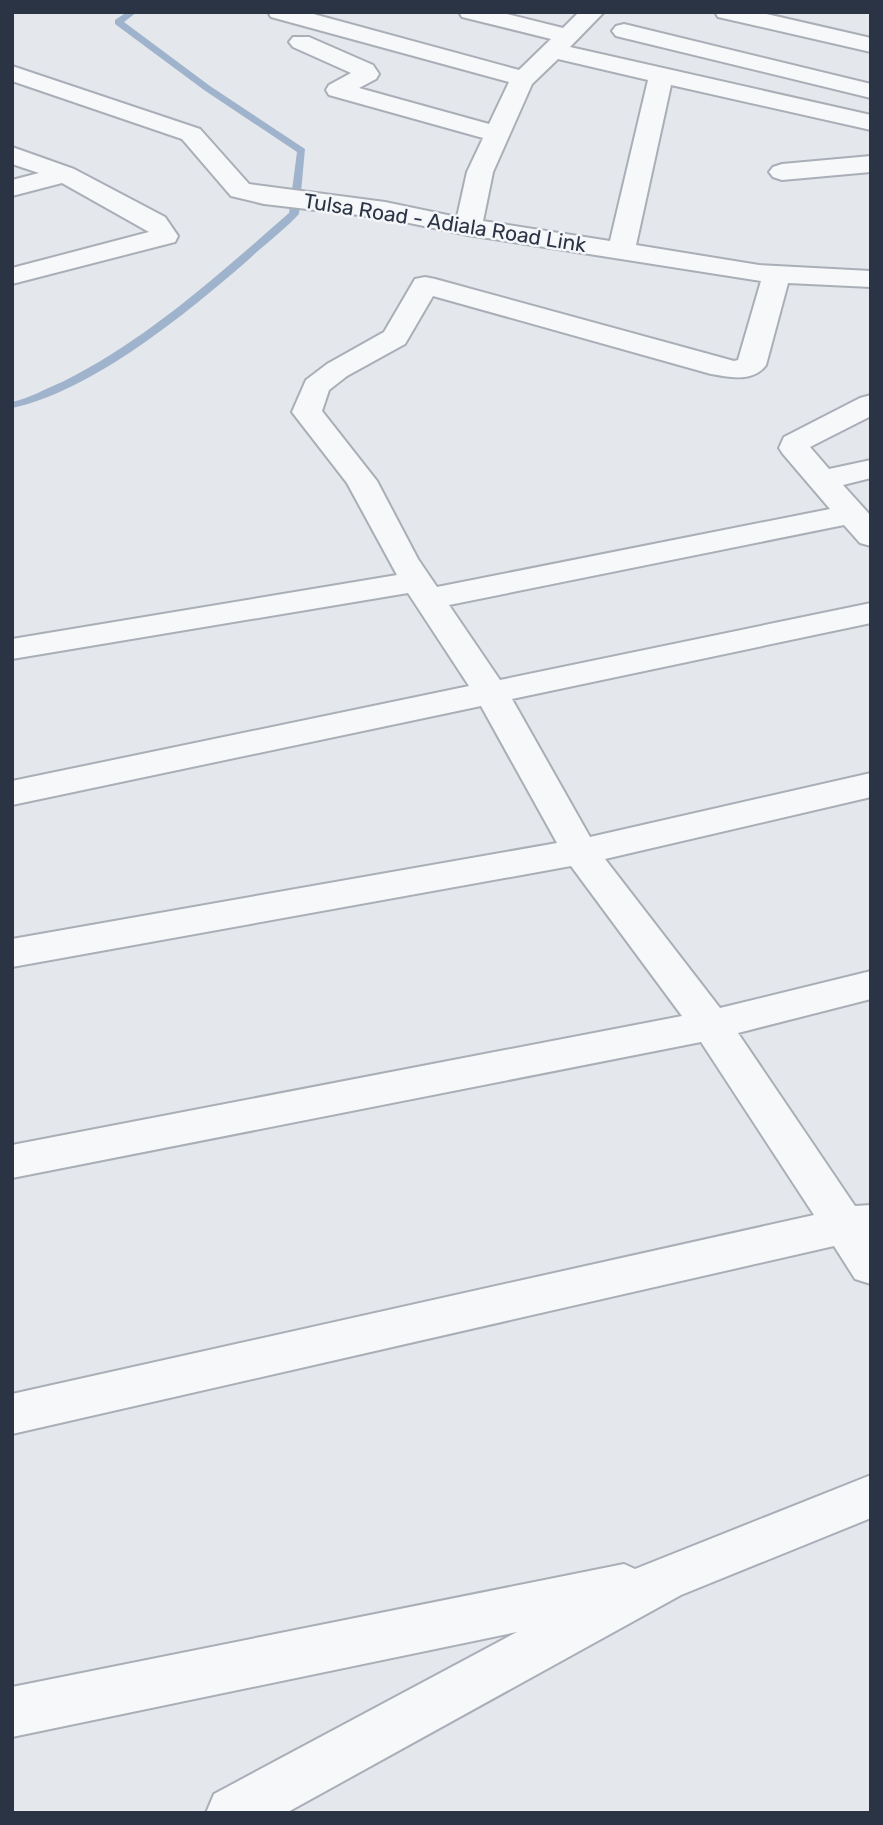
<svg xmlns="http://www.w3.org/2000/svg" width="883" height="1825" font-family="Rubik,sans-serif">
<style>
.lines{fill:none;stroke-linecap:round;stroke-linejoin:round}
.stream{fill:#9fb4cc;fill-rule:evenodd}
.street-casing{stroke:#a9aeb7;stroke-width:4}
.street{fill:#f7f8fa;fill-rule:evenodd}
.labels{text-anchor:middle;stroke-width:5;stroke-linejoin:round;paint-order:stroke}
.far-street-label{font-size:21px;fill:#2b3445;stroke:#f4f6f9}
</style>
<rect width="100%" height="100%" fill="#e4e7ec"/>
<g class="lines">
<path class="stream" d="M127 12H137L124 22 210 86 305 149 299 214C283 231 264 245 247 261 186 314 92 391 12 408V402C30 398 45 389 62 382 147 340 218 275 289 213L297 152 204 90 115 24V20Z"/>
<defs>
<g id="street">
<path d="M268 12H306L519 70 551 39 462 17 459 12H499L563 28 579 12H604L570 47 871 115V130L671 85 636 245 759 265 871 271V287L788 283 766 365C753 383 729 377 711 374L433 296 405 344 347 376 329 390 322 411 377 481 418 559 437 587 830 509 783 454 779 448 784 437 860 398 871 395V416L810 447 829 469 871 460V478L843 485 871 516V546L860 543 844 525 449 605 500 680 871 603V623L512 699 590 837 871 773V797L605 859 720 1008 871 971V999L738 1033 855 1206 871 1205V1284L855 1279 834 1246 12 1434V1394L814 1215 701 1042 12 1178V1145L682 1016 571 866 12 967V939L557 843 481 706 12 805V781L469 686 408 593 12 659V639L397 575 347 483 292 412 306 380 327 364 384 332 415 279 425 277 435 279 734 361 738 360 761 281 468 235 385 218 264 204 231 196 182 139 12 81V66L200 129 249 184 385 202 457 217 467 172 483 138 329 95 326 90 329 85 351 73 293 47 289 42 293 37H309L373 65 379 74 376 79 359 88 489 124 509 82 271 17ZM558 59 648 80 610 241 483 221 493 172 532 84Z"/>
<polygon points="715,12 758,12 871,38 871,52 718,17"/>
<polygon points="624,24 871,84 871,98 616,36 612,31 616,26"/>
<polygon points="12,147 74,169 165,217 178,236 175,242 12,284 12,268 149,232 62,183 12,196 12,180 39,173 12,164"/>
<polygon points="871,156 871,172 782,180 773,177 769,172 773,167 782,164"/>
<polygon points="871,1475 871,1518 681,1595 286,1813 206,1813 214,1794 517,1632 12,1737 12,1687 624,1564 635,1569"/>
</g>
</defs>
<use href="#street" class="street-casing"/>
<use href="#street" class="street"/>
</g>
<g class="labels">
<g class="far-street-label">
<text transform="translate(445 223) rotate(9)" y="7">Tulsa Road - Adiala Road Link</text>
</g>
</g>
<rect width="883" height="1825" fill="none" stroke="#2b3445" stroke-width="28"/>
</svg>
